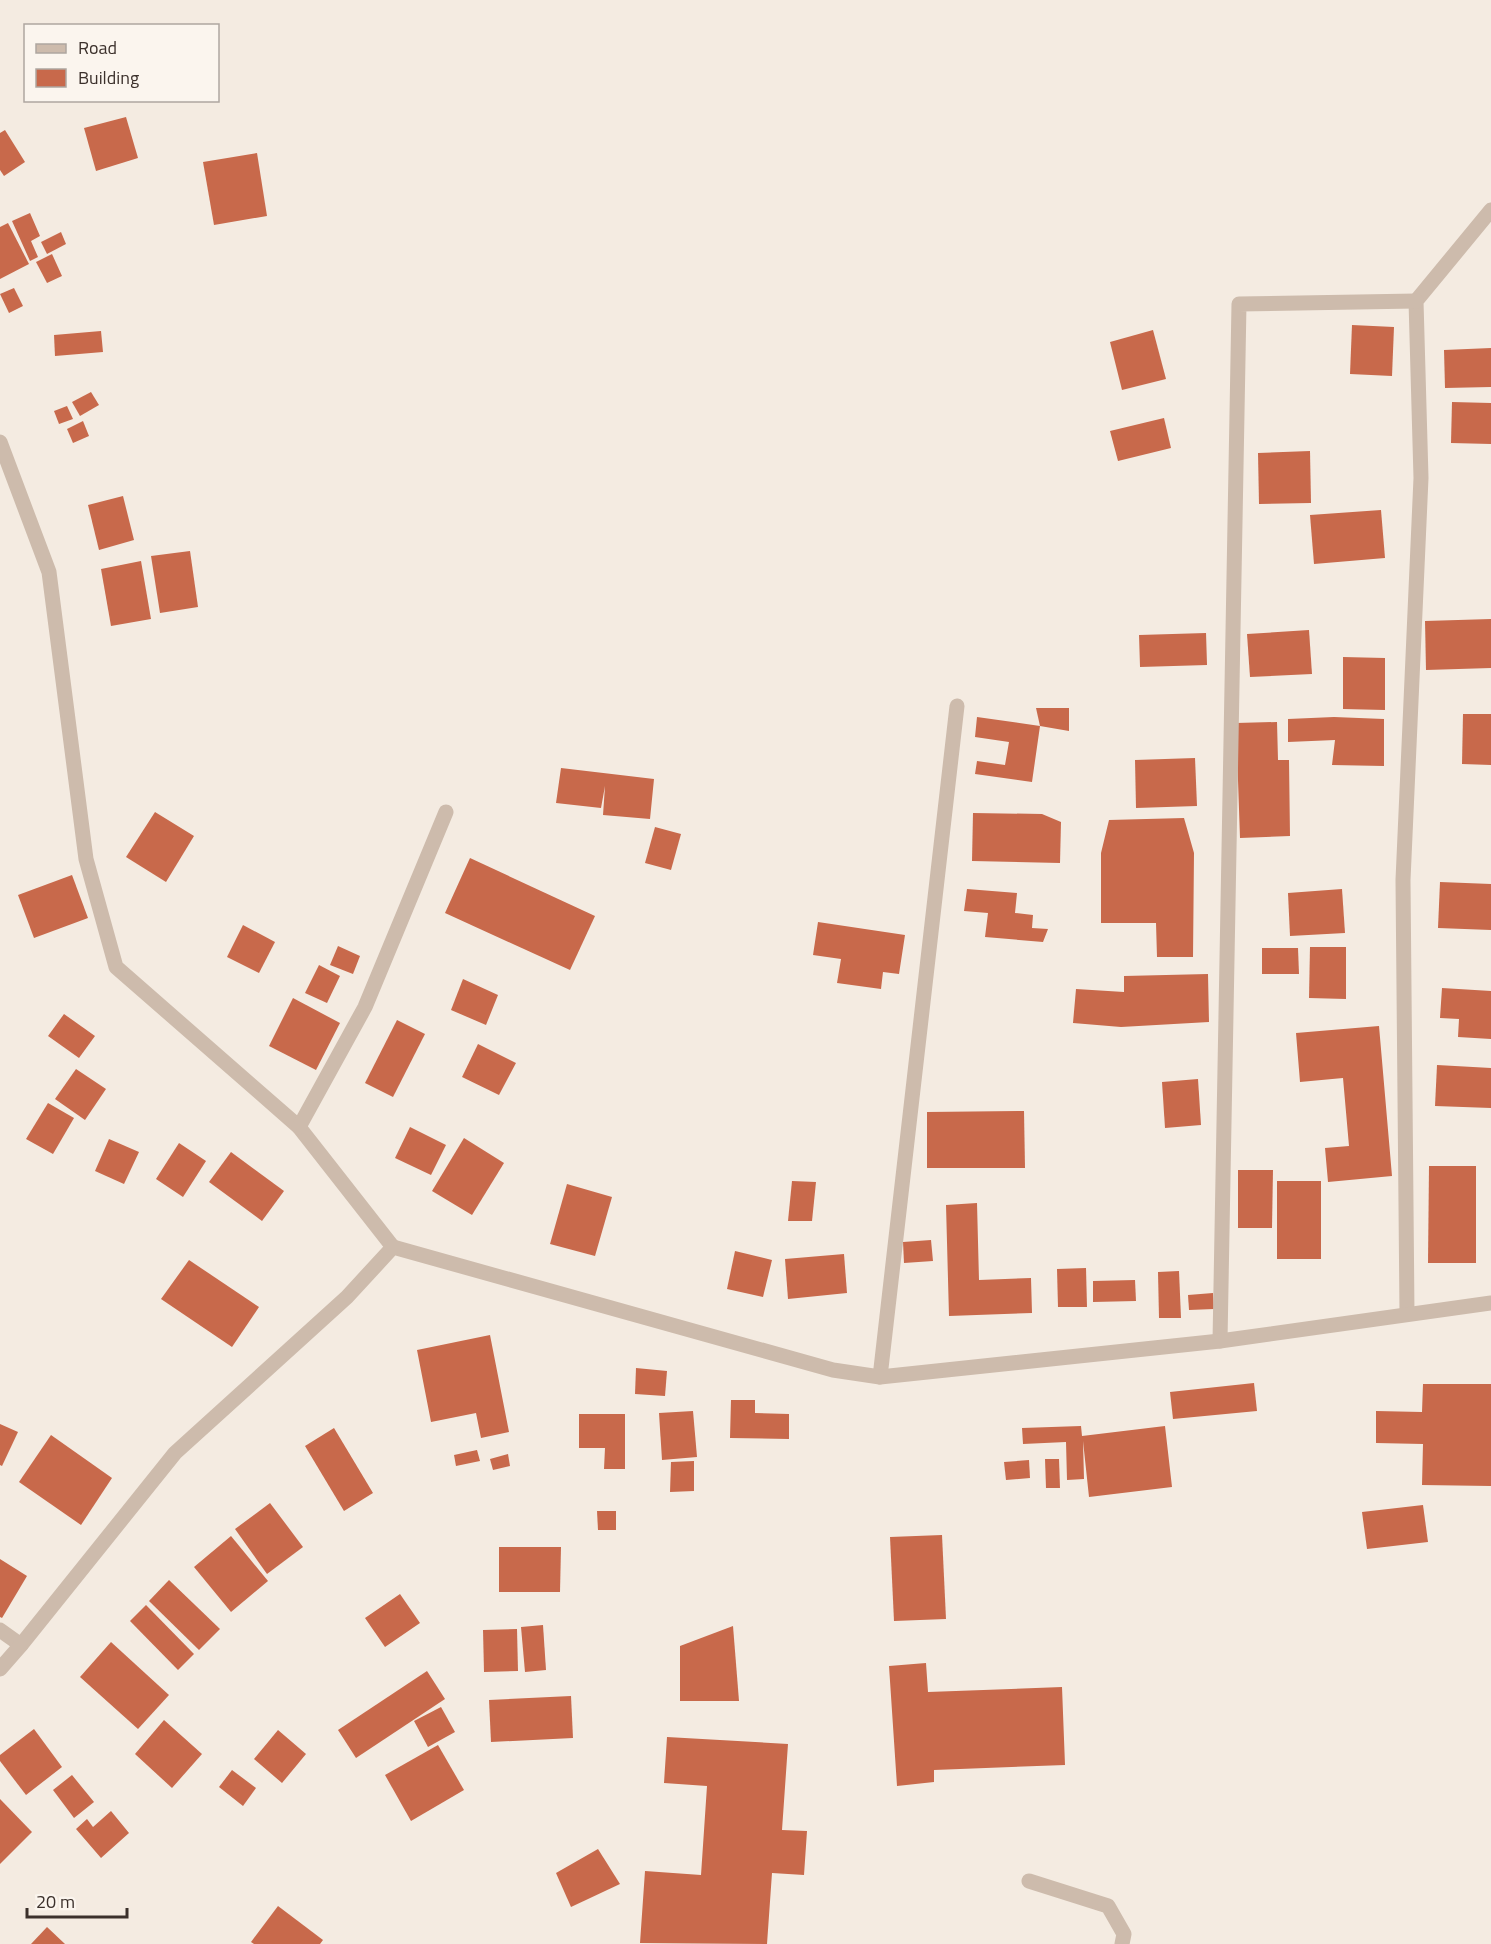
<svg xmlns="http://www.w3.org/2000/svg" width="1491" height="1944" font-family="'Titillium Web',sans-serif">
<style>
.building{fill:#c8694b}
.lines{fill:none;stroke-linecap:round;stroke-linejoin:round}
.minor{stroke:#cdbbac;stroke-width:15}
</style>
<rect width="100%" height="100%" fill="#f4ebe1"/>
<g class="building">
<polygon points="126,117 138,158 96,171 84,128"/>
<polygon points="5,130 25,162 4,176 0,170 0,133"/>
<polygon points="257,153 267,216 214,225 203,162"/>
<polygon points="30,213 40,236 31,241 38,257 30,261 12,221"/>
<polygon points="8,223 29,264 0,279 0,227"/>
<polygon points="61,232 66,244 47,254 41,242"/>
<polygon points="52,254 62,276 47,283 36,262"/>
<polygon points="14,288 23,306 9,313 0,294"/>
<polygon points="1352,325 1394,327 1392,376 1350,374"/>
<polygon points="1153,330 1166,379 1122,390 1110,342"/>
<polygon points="101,331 103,352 55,356 54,335"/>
<polygon points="1491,348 1491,387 1445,388 1444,350"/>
<polygon points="91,392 99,405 80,416 72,402"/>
<polygon points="1452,402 1491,403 1491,444 1451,443"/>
<polygon points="67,406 73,419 59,424 54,411"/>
<polygon points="1164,418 1171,448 1118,461 1110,431"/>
<polygon points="83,421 89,436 73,443 67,429"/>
<polygon points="1310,451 1311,503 1259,504 1258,453"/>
<polygon points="123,496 134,540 99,550 88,505"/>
<polygon points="1381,510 1385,558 1314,564 1310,515"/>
<polygon points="190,551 198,607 160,613 151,556"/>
<polygon points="141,561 151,619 111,626 101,569"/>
<polygon points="1491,619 1491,668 1426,670 1425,621"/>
<polygon points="1309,630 1312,674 1250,677 1247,634"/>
<polygon points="1206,633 1207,665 1140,667 1139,635"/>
<polygon points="1343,657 1385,658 1385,710 1343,709"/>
<polygon points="1036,708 1069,708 1069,731 1040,726"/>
<polygon points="1463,714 1491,714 1491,765 1462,764"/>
<polygon points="977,717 1040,726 1032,782 975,774 977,761 1005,765 1009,742 975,737"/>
<polygon points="1334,717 1384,719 1384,766 1332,765 1335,740 1288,742 1288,719"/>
<polygon points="1277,722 1278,760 1289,760 1290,836 1240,838 1236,723"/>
<polygon points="1195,758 1197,806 1136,808 1135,760"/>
<polygon points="561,768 654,779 650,819 603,815 605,786 601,808 556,803"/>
<polygon points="155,812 194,836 166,882 126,857"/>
<polygon points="973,813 1042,814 1061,822 1060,863 972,861"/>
<polygon points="1184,818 1194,853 1193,957 1157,957 1156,923 1101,923 1101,853 1109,820"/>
<polygon points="655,827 681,834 671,870 645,863"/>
<polygon points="470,858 595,916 570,970 445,913"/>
<polygon points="72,875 88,918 34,938 18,895"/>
<polygon points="1440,882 1491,884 1491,930 1438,928"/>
<polygon points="967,889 1017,893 1015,913 1033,915 1032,928 1048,929 1043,942 985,937 988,913 964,911"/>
<polygon points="1342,889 1345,933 1290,936 1288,893"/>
<polygon points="818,922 905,935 899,974 883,972 881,989 837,983 841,959 813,955"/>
<polygon points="243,925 275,942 259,973 227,957"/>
<polygon points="338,946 360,956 353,974 330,965"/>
<polygon points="1310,947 1346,947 1346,999 1309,998"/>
<polygon points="1262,948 1298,948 1299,974 1262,974"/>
<polygon points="319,965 340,976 327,1003 305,993"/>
<polygon points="1208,974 1209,1022 1121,1027 1073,1023 1076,989 1124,992 1124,976"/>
<polygon points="463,979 498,995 486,1025 451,1010"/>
<polygon points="1442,988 1491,991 1491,1039 1458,1037 1459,1019 1440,1018"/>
<polygon points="293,998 340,1023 316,1070 269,1046"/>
<polygon points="64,1014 95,1036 79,1058 48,1036"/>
<polygon points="397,1020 425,1034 393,1097 365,1083"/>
<polygon points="1379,1026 1392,1176 1328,1182 1325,1148 1349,1146 1343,1078 1300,1082 1296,1033"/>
<polygon points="478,1044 516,1063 499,1095 462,1077"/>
<polygon points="1437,1065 1491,1068 1491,1108 1435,1106"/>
<polygon points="76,1069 106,1089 85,1120 55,1099"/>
<polygon points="1198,1079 1201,1125 1165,1128 1162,1082"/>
<polygon points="48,1103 74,1118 53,1154 26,1139"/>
<polygon points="1024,1111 1025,1168 927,1168 927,1112"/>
<polygon points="410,1127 446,1145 431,1175 395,1158"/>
<polygon points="464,1138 504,1163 472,1215 432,1191"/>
<polygon points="109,1139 139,1152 124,1184 95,1171"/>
<polygon points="179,1143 206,1161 183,1197 156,1179"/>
<polygon points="231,1152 284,1191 262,1221 209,1182"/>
<polygon points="1429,1166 1476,1166 1476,1263 1428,1263"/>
<polygon points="1238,1170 1273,1170 1272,1228 1238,1228"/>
<polygon points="792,1181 816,1182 812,1221 788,1221"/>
<rect x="1277" y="1181" width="44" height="78"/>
<polygon points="567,1184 612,1197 595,1256 550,1244"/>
<polygon points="977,1203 979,1280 1031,1278 1032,1313 949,1316 946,1205"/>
<polygon points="931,1240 933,1261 904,1263 903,1242"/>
<polygon points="735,1251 772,1260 763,1297 727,1289"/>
<polygon points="844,1254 847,1293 788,1299 785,1259"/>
<polygon points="189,1260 259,1307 232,1347 161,1299"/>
<polygon points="1086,1268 1087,1307 1058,1307 1057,1269"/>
<polygon points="1179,1271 1181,1318 1159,1318 1158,1272"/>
<polygon points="1135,1280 1136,1301 1093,1302 1093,1281"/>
<polygon points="1213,1293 1214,1309 1189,1310 1188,1295"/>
<polygon points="490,1335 509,1432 481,1438 476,1413 431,1422 417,1350"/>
<polygon points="636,1368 667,1371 665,1396 635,1394"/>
<polygon points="1254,1383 1257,1411 1173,1419 1170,1392"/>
<polygon points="1423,1384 1491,1384 1491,1486 1422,1485 1423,1444 1376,1443 1376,1411 1422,1412"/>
<polygon points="731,1400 755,1400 755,1413 789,1414 789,1439 730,1438"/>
<polygon points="693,1411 697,1457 662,1460 659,1413"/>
<polygon points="579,1414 625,1414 625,1469 604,1469 605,1448 579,1448"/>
<polygon points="0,1424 18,1432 2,1466 0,1465"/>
<polygon points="1081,1426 1082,1436 1165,1426 1172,1487 1089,1497 1083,1441 1084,1479 1067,1480 1066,1442 1023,1444 1022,1428"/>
<polygon points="334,1428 373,1493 344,1511 305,1446"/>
<polygon points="51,1435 112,1478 81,1525 19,1482"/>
<polygon points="477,1450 480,1461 456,1466 454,1455"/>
<polygon points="508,1454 510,1466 493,1470 490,1459"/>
<polygon points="1045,1459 1059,1459 1060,1488 1046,1488"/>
<polygon points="1029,1460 1030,1478 1006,1480 1004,1462"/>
<polygon points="694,1461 694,1491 670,1492 671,1462"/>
<polygon points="270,1503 303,1547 267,1574 235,1529"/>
<polygon points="1423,1505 1428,1542 1367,1549 1362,1512"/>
<polygon points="597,1511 616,1511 616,1530 598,1530"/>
<polygon points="942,1535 946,1619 894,1621 890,1537"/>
<polygon points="231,1536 268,1581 231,1612 194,1567"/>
<polygon points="499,1547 561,1547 560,1592 499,1592"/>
<polygon points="0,1559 27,1576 2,1618 0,1617"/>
<polygon points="169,1580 220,1629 199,1650 149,1601"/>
<polygon points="400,1594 420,1623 385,1647 365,1618"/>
<polygon points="146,1605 194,1654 178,1670 130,1621"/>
<polygon points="543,1625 546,1670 525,1672 521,1627"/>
<polygon points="733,1626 739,1701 680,1701 680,1646"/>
<polygon points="517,1629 518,1671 484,1672 483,1630"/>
<polygon points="111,1642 169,1695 138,1729 80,1677"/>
<polygon points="926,1663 928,1692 1062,1687 1065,1765 934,1770 934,1782 897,1786 889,1666"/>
<polygon points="427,1671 445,1699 356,1758 338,1730"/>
<polygon points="571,1696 573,1738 491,1742 489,1700"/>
<polygon points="441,1707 455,1732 428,1747 414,1721"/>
<polygon points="164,1720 202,1754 172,1788 135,1754"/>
<polygon points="34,1729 62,1767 26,1795 0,1761 0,1755"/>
<polygon points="278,1730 306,1754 282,1783 254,1759"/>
<polygon points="667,1737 788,1744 782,1830 807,1831 804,1875 772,1873 767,1944 640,1943 645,1871 701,1875 707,1786 664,1783"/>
<polygon points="438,1745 464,1790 411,1821 385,1775"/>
<polygon points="232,1770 256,1788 243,1806 219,1787"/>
<polygon points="72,1775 94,1802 74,1818 53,1790"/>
<polygon points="0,1799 32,1832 0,1864"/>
<polygon points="111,1811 129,1833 101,1858 76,1829 87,1819 93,1827"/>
<polygon points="598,1849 620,1884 571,1907 556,1873"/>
<polygon points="278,1906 323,1940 320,1944 254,1944 251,1942"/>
<polygon points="47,1927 65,1944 31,1944"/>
</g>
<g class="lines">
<g class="minor">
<polyline points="0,442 49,572 86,859 116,967 299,1127 393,1247"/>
<polyline points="299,1127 365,1007 446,812"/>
<polyline points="1407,1314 1403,880 1421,478 1416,301 1491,210"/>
<polyline points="1220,1341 1239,304 1416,301"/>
<polyline points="880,1377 957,706"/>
<polyline points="0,1630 21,1645"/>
<polyline points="0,1669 21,1645 175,1453 347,1297 393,1247 833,1370 880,1377 1220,1341 1491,1303"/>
<polyline points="1029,1881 1108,1906 1124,1934 1122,1944"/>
</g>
</g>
<rect x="24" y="24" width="195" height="78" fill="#fbf5ee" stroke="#aea6a0" stroke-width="1.5"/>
<rect x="36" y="44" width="30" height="9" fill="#cdbbac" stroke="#aea6a0" stroke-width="1.5"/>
<text x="78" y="54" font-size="18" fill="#3b302b">Road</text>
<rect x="36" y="69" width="30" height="18" fill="#c8694b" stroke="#aea6a0" stroke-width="1.5"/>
<text x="78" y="84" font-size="18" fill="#3b302b">Building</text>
<path d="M27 1908v9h100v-9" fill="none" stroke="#3b302b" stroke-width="3"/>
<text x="36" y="1908" font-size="18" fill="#3b302b" stroke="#fbf5ee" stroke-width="4.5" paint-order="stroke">20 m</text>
</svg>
